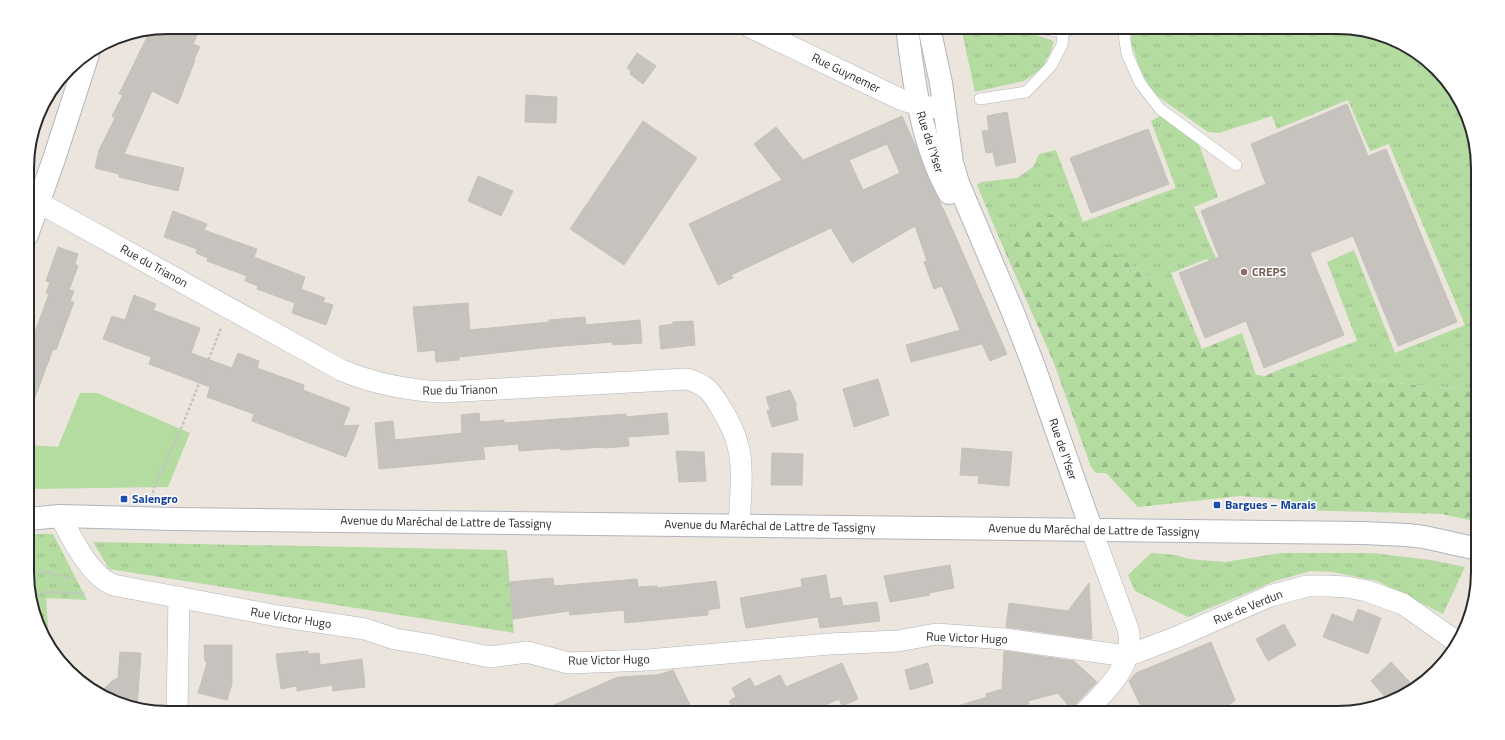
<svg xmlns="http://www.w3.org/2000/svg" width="1505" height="740" font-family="'Titillium Web',sans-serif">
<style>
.grass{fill:url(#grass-tufts)}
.forest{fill:url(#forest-firs)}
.park{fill:#b4dba0}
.building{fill:#c6c2bd;stroke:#c6c1b8;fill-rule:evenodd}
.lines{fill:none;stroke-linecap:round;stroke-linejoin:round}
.lane-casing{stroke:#b1b4bc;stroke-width:12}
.street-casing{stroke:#b1b4bc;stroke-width:22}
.secondary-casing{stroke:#b1b4bc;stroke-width:24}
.path{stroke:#c3c3c3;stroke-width:2.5;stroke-dasharray:3 2;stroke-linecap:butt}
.lane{stroke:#fff;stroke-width:11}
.street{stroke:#fff;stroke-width:21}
.secondary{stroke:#fff;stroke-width:22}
.education-dot{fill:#8d6e63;stroke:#fff;stroke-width:1.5}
.transit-dot{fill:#1a4fb4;stroke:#fff;stroke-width:1.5}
.labels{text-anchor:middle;stroke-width:3;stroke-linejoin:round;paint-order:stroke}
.street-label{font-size:12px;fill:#2a2a2a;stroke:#fff}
.education-label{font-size:12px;font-weight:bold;fill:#785e54;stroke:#fff;text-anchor:start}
.transit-label{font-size:12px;font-weight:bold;fill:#164399;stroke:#fff;text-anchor:start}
.rim{fill:none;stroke:#2a2a2a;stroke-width:2}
</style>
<defs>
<pattern id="grass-tufts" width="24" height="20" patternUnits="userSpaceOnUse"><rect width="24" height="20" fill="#b4dba0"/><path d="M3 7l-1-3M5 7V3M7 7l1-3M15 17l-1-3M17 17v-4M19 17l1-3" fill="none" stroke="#9bbc8a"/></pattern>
<pattern id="forest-firs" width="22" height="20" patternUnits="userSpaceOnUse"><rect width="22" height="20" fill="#b4dba0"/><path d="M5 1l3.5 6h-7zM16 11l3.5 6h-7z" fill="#9bbc8a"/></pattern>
</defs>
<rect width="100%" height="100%" fill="#ebe5de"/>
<g class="grass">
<polygon points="961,27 1020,27 1027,32 1054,41 1051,51 1042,68 1024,81 975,92"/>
<polygon points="1132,27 1337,27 1399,41 1449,83 1477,150 1477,391 1276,371 1357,341 1327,262 1354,250 1395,353 1465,325 1389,144 1370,151 1348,100 1277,129 1272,116 1219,133 1208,132 1153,93 1140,69 1131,42"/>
<polygon points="1160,116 1198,142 1218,197 1194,207 1216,259 1209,262 1207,259 1171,273 1181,298 1053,213 1000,240 977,185 981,182 1017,178 1033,167 1039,154 1056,150 1083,222 1176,188 1151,121"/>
<polygon points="28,534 53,534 87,600 46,598 49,641 28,590"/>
<polygon points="93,542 507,550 514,633 109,569"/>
<polygon points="1151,553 1176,555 1189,559 1225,562 1281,553 1372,553 1431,560 1465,567 1443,614 1377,581 1332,572 1311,571 1278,580 1188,617 1135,591 1128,575"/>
</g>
<polygon class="forest" points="1053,213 1181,298 1202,349 1242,333 1256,375 1265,376 1276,371 1477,391 1478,522 1442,514 1299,510 1278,499 1240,496 1138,507 1106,473 1096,473 1091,467 1054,363 1000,240"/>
<polygon class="park" points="80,393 97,393 190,433 168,487 28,489 28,445 58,447"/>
<g class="building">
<polygon points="168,27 201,27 193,44 200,47 194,59 195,60 178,104 152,91 124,154 184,168 178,191 119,177 119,174 95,168 99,150 115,118 112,116 123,95 119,94 150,31"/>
<polygon points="637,53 656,66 643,84 630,74 631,71 627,68"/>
<polygon points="526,95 557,97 556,123 525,122"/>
<polygon points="1347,104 1368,156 1386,149 1457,322 1398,346 1353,236 1310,253 1344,335 1264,368 1246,321 1205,338 1179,273 1219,257 1201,211 1266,184 1251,144"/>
<polygon points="1007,112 1016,162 996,166 993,152 986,153 982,131 989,130 987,116"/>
<path d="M902 116 917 149 928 178 947 217 1007 354 990 361 982 344 911 362 906 345 960 330 942 286 934 289 924 262 927 261 915 226 852 263 831 228 731 275 733 278 718 285 689 224 782 180 754 144 776 127 803 160ZM887 144 900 173 863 190 849 160Z"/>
<polygon points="643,121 697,158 624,265 570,229"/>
<polygon points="1148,129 1169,184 1091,213 1070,158"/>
<polygon points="478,176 513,191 501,216 468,201"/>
<polygon points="173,211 207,224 204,230 257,249 254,257 305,277 300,292 301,289 325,298 323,302 333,305 326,325 292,313 295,303 257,289 258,286 245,281 247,276 207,261 208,258 196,253 197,249 164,237"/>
<polygon points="58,247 78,254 75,264 78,266 69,290 74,291 70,301 74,302 56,350 53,349 30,411 28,411 28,338 32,340 49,294 46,293 50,282 46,281"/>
<polygon points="134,295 156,304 153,310 200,328 191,353 232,368 238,353 259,361 257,368 304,385 303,390 350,408 343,426 359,425 346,457 252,421 254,414 207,397 210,387 149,364 151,357 103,339 112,316 125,320"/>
<polygon points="468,303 470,330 549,322 549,320 585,317 586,325 640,320 642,343 613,345 612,342 551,347 459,357 459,360 436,362 435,350 418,352 413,307"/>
<polygon points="693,321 695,345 661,349 659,326 673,324 673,322"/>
<polygon points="878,379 889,415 854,427 843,389"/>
<polygon points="790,390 797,406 795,406 798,420 772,427 767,411 770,410 766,397"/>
<polygon points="479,413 480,422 504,420 504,423 626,414 626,417 667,413 669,434 628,437 629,446 604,448 603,447 561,450 560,448 519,451 518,444 483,447 485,459 379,469 375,423 393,421 395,440 443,435 462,433 461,415"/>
<polygon points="962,448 1012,452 1009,486 978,483 979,476 960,475"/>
<polygon points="676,451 704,452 706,481 679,482"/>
<polygon points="772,453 803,454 802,485 771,485"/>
<polygon points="950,565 954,588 929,593 930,595 890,602 884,576"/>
<polygon points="826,575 830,599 841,597 843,606 877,602 880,621 820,628 818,617 746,628 740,598 802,587 801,579"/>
<polygon points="553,578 554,586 637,579 638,587 657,586 657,588 716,581 720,608 708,610 708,615 625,623 624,610 570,615 569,611 513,619 510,582"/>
<polygon points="1089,583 1092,639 1006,627 1009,603 1068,611"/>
<polygon points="1358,609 1381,618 1368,654 1323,637 1332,614 1353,622"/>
<polygon points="1284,624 1296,645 1268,661 1256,639"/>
<polygon points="1211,642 1235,700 1220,713 1144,713 1129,681 1136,673"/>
<polygon points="204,645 232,645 232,684 227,700 198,693 207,663 205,661"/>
<polygon points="308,651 308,654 319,653 320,665 362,659 365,687 333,691 332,685 297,691 297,686 281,689 276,654"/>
<polygon points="1004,651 1074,661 1097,682 1071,709 1058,693 1028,701 1029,704 1027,705 999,713 952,713 951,708 987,697 986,694 1002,689"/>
<polygon points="120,652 141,653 137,706 106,699 100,693 112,681 118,678"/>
<polygon points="1391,662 1416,689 1387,699 1371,681"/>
<polygon points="842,663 858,699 842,706 839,699 808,713 735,713 729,701 736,697 732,688 750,678 755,687 780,675 786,687"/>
<polygon points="928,663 933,683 910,690 905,670"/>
<polygon points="673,670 694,713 535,713 618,677 657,675"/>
</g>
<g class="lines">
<defs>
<g id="lane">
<polyline points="1033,27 1063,32 1077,27"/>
<polyline points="1123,27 1127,54 1140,83 1160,109 1236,165"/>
<polyline points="980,99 1026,92 1051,66 1062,45 1063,32"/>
</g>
<g id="street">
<path d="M750 27 900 99C919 105 924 108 945 108"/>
<path d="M27 196 341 370C374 384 406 390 442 392L687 379C707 385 712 392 722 410 729 421 735 433 738 446 744 467 740 503 739 526"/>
<path d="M60 516C72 538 89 575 113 585L278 616 365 629 395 639 426 644 490 657 527 652 569 663 648 660 829 644 898 641 936 634 1005 639 1127 656 1177 637 1270 596 1307 586H1327L1347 587 1367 591 1403 604 1457 642"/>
<polyline points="177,713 179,597"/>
<path d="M1084 713C1106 691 1136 664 1128 629L1092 531"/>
</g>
<g id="secondary">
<path d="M907 27C914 84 921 142 949 193"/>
<polyline points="929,27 941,83 952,163 958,183 1012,310 1033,364 1092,531"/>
<polyline points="27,235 54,159 88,54"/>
<polyline points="28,519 60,516 174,519 1363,533 1407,535 1424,537 1478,549"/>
</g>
</defs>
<use href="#lane" class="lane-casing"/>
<use href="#street" class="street-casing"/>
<use href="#secondary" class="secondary-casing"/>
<g class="path">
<polyline points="152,498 154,487 181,429 221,328"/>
<polyline points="28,572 43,571 73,579"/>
<polyline points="32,598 43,592 86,593"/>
</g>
<use href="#lane" class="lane"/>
<use href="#street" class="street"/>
<use href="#secondary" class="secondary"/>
</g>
<circle class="education-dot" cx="1244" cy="272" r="4"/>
<g class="transit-dot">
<rect x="120" y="495" width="8" height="8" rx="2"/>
<rect x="1213" y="501" width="8" height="8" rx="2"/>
</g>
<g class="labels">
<g class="street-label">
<text transform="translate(846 73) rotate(26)" y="4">Rue Guynemer</text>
<text transform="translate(930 142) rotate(72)" y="4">Rue de l'Yser</text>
<text transform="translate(154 266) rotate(29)" y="4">Rue du Trianon</text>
<text transform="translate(460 390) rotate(-1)" y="4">Rue du Trianon</text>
<text transform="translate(1063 449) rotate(71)" y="4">Rue de l'Yser</text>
<text transform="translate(446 522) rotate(1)" y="4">Avenue du Maréchal de Lattre de Tassigny</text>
<text transform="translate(770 526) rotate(1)" y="4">Avenue du Maréchal de Lattre de Tassigny</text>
<text transform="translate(1094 530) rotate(1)" y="4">Avenue du Maréchal de Lattre de Tassigny</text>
<text transform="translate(1248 607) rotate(-22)" y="4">Rue de Verdun</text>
<text transform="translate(291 618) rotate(9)" y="4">Rue Victor Hugo</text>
<text transform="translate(967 638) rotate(2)" y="4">Rue Victor Hugo</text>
<text transform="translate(609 660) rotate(-1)" y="4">Rue Victor Hugo</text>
</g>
<g class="education-label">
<text x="1252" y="276">CREPS</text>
</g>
<g class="transit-label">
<text x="132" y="503">Salengro</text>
<text x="1225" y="509">Bargues – Marais</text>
</g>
</g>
<path d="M0 0H1505V740H0ZM168 34H1337A134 134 0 0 1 1471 168V572A134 134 0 0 1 1337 706H168A134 134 0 0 1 34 572V168A134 134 0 0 1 168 34Z" fill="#fff" fill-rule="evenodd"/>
<path class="rim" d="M168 34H1337A134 134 0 0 1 1471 168V572A134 134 0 0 1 1337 706H168A134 134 0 0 1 34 572V168A134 134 0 0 1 168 34Z"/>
</svg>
